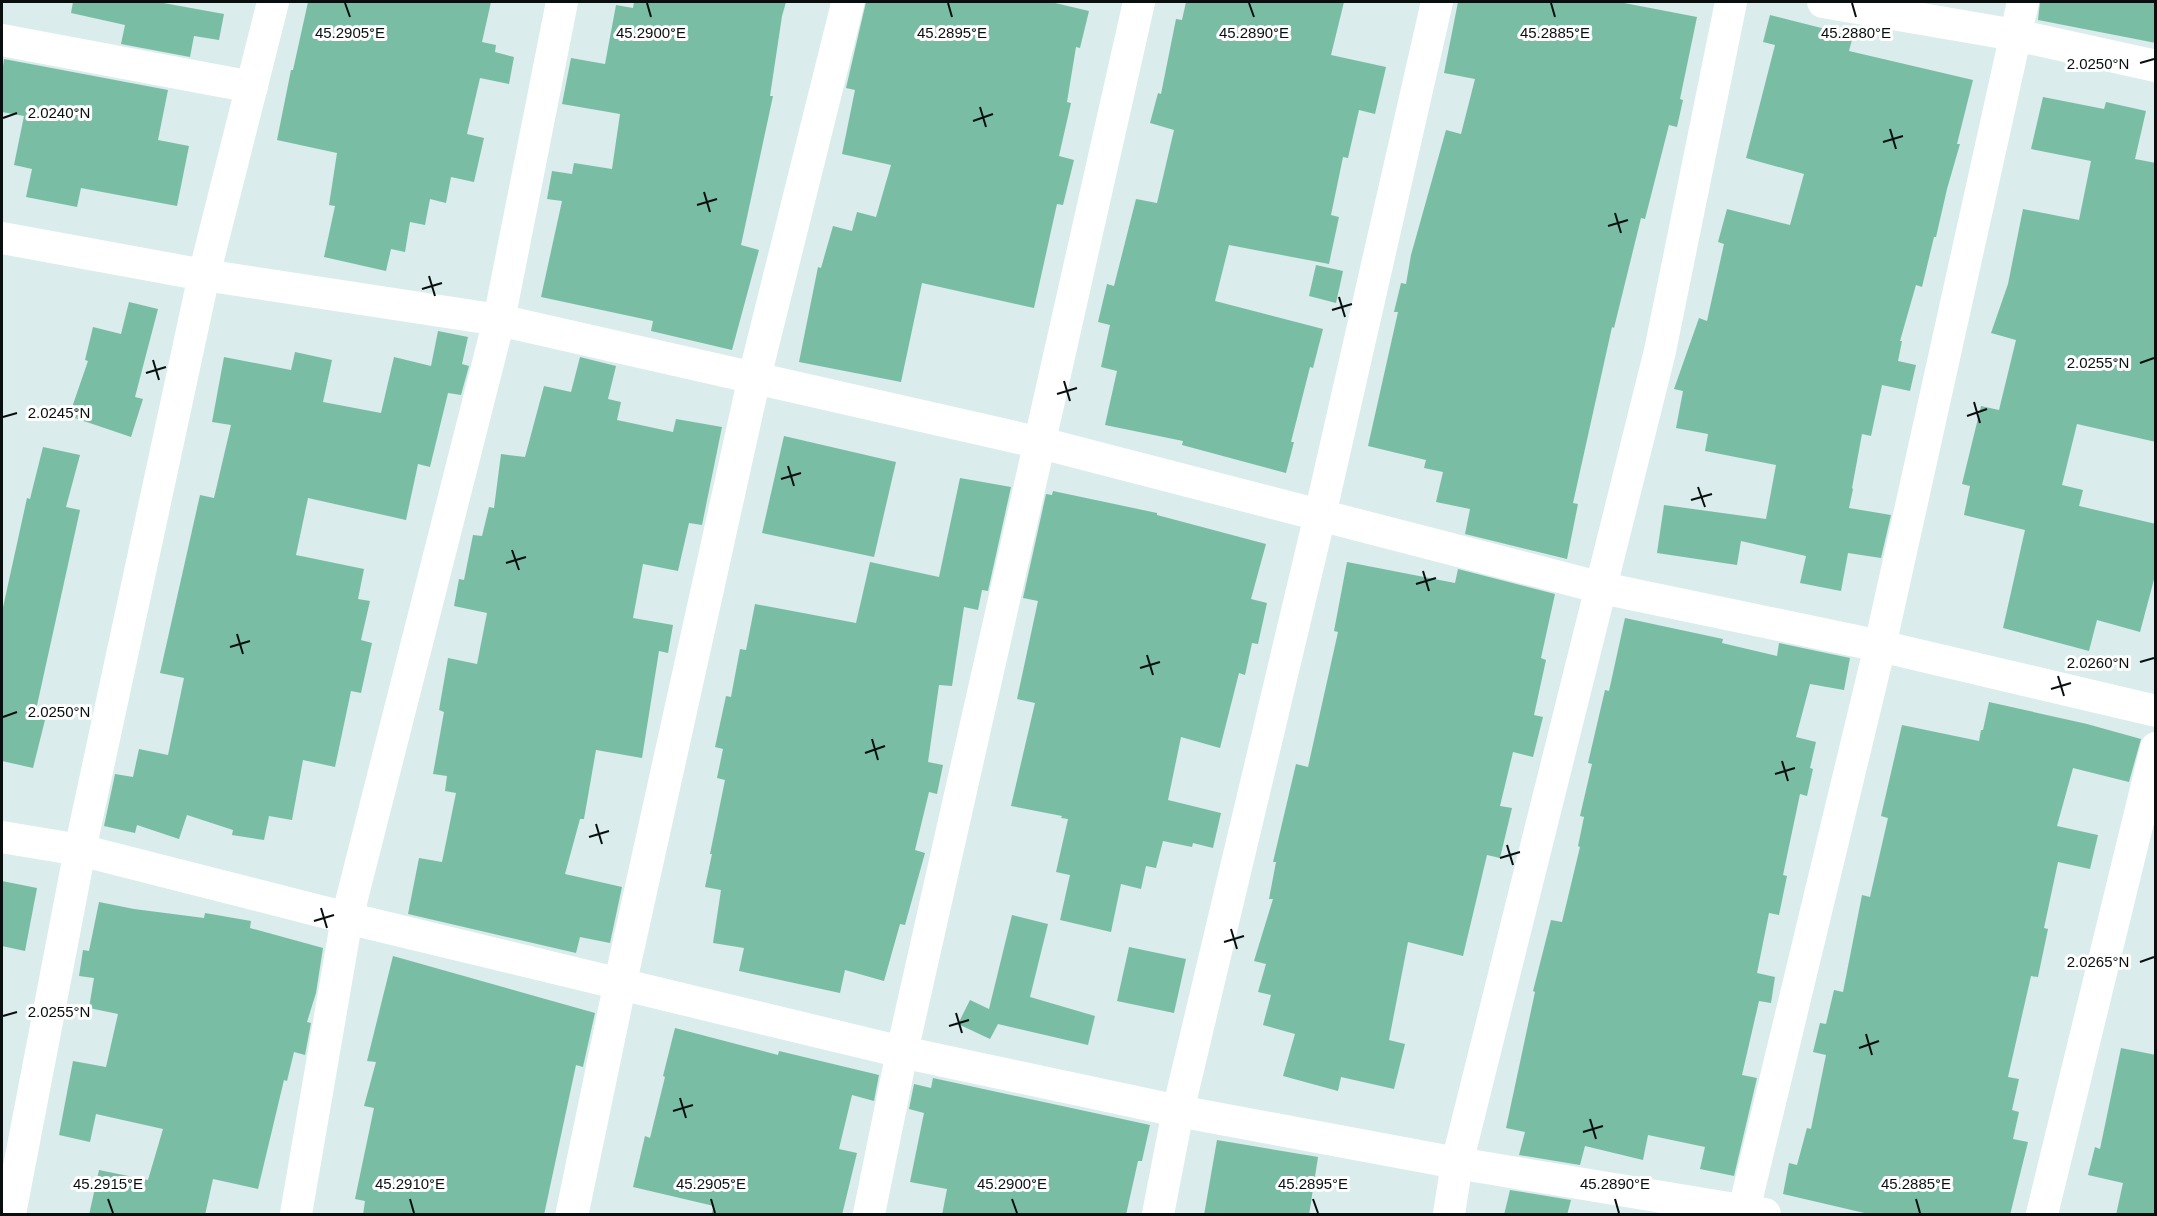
<svg xmlns="http://www.w3.org/2000/svg" width="2157" height="1216" font-family="Arial,sans-serif">
<style>
.building{fill:#7abda5}
.lines{fill:none;stroke-linecap:round;stroke-linejoin:round}
.minor{stroke:#fff;stroke-width:32}
.tertiary{stroke:#fff;stroke-width:33}
.ticks{fill:none;stroke:#090f0f;stroke-width:2}
.ticks-label{font-size:15px;text-anchor:middle;fill:#090f0f;stroke:#fff;stroke-width:6;stroke-linejoin:round;paint-order:stroke}
</style>
<rect width="100%" height="100%" fill="#daecec"/>
<g class="building">
<polygon points="73,2 158,2 224,14 219,40 194,36 190,57 121,44 125,25 71,13"/>
<polygon points="308,2 491,2 482,42 496,45 495,52 514,57 509,84 480,78 467,134 484,138 474,182 451,177 446,203 430,199 425,225 410,222 405,252 391,249 386,271 324,257 335,206 329,205 337,153 277,140 291,70 293,70"/>
<polygon points="634,2 786,2 782,16 770,96 773,96 741,245 759,250 732,350 651,331 653,321 541,297 562,201 547,199 552,171 572,174 574,163 612,169 620,114 562,104 571,58 605,64 616,5 633,8"/>
<polygon points="866,2 1051,2 1089,11 1080,48 1076,47 1067,102 1071,103 1059,156 1074,160 1063,205 1057,204 1034,308 922,283 901,382 799,362 818,267 821,268 833,226 852,231 857,212 876,217 891,165 842,154 855,90 846,88"/>
<polygon points="1186,2 1344,2 1331,55 1386,67 1375,114 1359,110 1348,158 1343,157 1331,215 1339,217 1329,264 1229,245 1215,301 1323,329 1313,368 1310,367 1291,442 1294,442 1286,473 1182,445 1183,441 1105,425 1117,371 1101,367 1110,325 1098,322 1107,284 1114,286 1136,199 1157,203 1174,130 1150,123 1158,93 1161,94 1176,19 1182,20"/>
<polygon points="1458,2 1619,2 1697,17 1680,99 1683,100 1677,127 1669,125 1645,219 1641,218 1614,328 1612,327 1573,503 1578,504 1567,559 1465,534 1470,509 1436,502 1443,472 1424,468 1426,460 1368,446 1398,312 1394,312 1401,283 1406,284 1411,255 1446,130 1461,134 1475,79 1444,73"/>
<polygon points="2040,2 2156,2 2156,43 2038,20"/>
<polygon points="1770,15 1853,36 1849,51 1973,80 1957,144 1960,144 1947,189 1936,237 1934,237 1922,287 1916,285 1900,341 1902,341 1898,361 1916,365 1910,391 1882,385 1871,436 1862,434 1852,488 1853,489 1849,508 1891,515 1881,558 1848,553 1841,591 1800,583 1806,556 1741,541 1737,565 1657,553 1664,505 1766,519 1776,465 1705,451 1708,434 1676,428 1683,391 1674,389 1699,318 1707,321 1724,244 1718,242 1727,209 1790,225 1804,174 1746,158 1775,45 1763,42"/>
<polygon points="4,59 168,90 158,140 189,146 177,206 81,188 77,207 26,197 32,169 14,165 24,116 2,112 2,73"/>
<polygon points="2043,97 2104,109 2106,102 2146,111 2135,159 2156,163 2156,442 2077,424 2062,485 2083,490 2079,506 2156,524 2156,572 2140,632 2097,620 2089,651 2003,628 2025,530 1964,515 1970,486 1962,484 1981,406 1999,410 2016,340 1991,333 2008,284 2023,209 2079,220 2091,161 2031,149"/>
<polygon points="1316,265 1343,271 1336,303 1309,296"/>
<polygon points="129,302 158,309 135,397 143,399 131,437 69,416 88,361 85,360 93,327 121,334"/>
<polygon points="438,331 468,337 462,364 469,366 461,395 448,393 430,467 418,464 406,520 308,498 296,555 364,569 358,599 370,601 361,640 372,643 361,693 351,691 335,767 303,760 292,820 269,816 264,840 232,835 233,830 187,815 179,839 137,825 135,833 104,826 115,774 133,777 139,749 168,755 184,678 160,673 200,495 214,498 231,425 212,422 224,357 291,370 295,352 332,360 323,402 381,413 394,357 431,366"/>
<polygon points="580,357 616,366 608,399 621,402 617,420 673,432 676,419 722,427 702,525 689,523 678,571 643,564 633,618 673,625 668,653 659,651 642,758 596,750 584,819 580,819 565,874 622,887 610,943 580,937 576,953 408,914 419,858 442,862 456,793 445,791 447,776 433,774 444,712 439,710 448,658 477,664 487,613 454,606 459,579 464,580 473,535 482,536 489,507 494,508 501,454 525,457 544,386 571,392"/>
<polygon points="784,436 896,462 874,557 762,533"/>
<polygon points="43,447 80,455 66,507 80,510 36,710 47,712 33,768 2,761 2,612 27,498 30,499"/>
<polygon points="960,478 1011,487 988,591 982,590 978,610 964,607 952,686 939,685 928,762 943,765 937,794 929,792 915,850 925,853 905,925 900,924 884,981 845,970 840,993 739,971 744,948 713,943 721,890 705,887 712,854 710,854 725,780 717,778 723,749 715,747 726,696 731,697 740,649 746,650 755,604 856,623 870,562 939,577"/>
<polygon points="1053,491 1157,513 1157,515 1266,544 1251,599 1267,603 1258,644 1252,643 1245,675 1239,673 1220,748 1181,737 1168,800 1221,813 1213,848 1193,843 1192,847 1163,841 1156,868 1146,866 1141,889 1121,884 1111,932 1060,920 1070,875 1056,872 1068,819 1061,818 1062,816 1011,806 1035,703 1017,699 1038,601 1023,598 1046,494 1052,495"/>
<polygon points="1347,562 1455,583 1458,569 1555,594 1541,658 1546,660 1534,715 1543,717 1533,757 1513,752 1500,806 1512,808 1500,858 1487,855 1463,956 1408,942 1389,1040 1405,1044 1394,1089 1341,1077 1338,1091 1283,1076 1295,1034 1263,1025 1271,995 1258,992 1266,964 1254,961 1273,899 1269,899 1276,862 1273,862 1296,764 1308,767 1338,632 1334,631"/>
<polygon points="1625,618 1723,639 1722,643 1777,656 1779,643 1850,658 1844,690 1810,684 1796,737 1816,742 1810,768 1813,769 1807,796 1800,794 1783,875 1787,876 1779,915 1769,913 1757,973 1775,977 1771,1003 1759,1001 1742,1075 1757,1078 1734,1176 1700,1169 1705,1147 1648,1135 1643,1160 1585,1146 1580,1165 1519,1155 1525,1132 1506,1128 1535,992 1533,991 1551,920 1562,922 1580,847 1578,846 1584,817 1580,816 1592,764 1588,763 1605,690 1609,691"/>
<polygon points="1989,702 2087,724 2141,739 2129,782 2073,768 2057,826 2098,835 2090,869 2058,862 2044,928 2048,929 2038,977 2031,976 2008,1077 2019,1079 2012,1110 2019,1112 2013,1139 2028,1142 2010,1215 1873,1215 1783,1194 1789,1163 1797,1165 1807,1128 1811,1129 1826,1055 1813,1052 1820,1023 1826,1024 1834,990 1843,992 1862,895 1870,897 1888,818 1881,816 1902,725 1979,741 1981,730 1983,730"/>
<polygon points="2,881 37,888 25,951 2,946"/>
<polygon points="99,902 134,909 204,918 205,913 251,921 250,928 323,948 316,993 307,1022 311,1023 305,1055 294,1052 287,1081 284,1080 258,1189 213,1179 205,1215 89,1215 99,1170 148,1180 163,1129 96,1114 90,1142 59,1135 73,1061 106,1067 118,1014 89,1008 94,978 79,976 83,950 89,951"/>
<polygon points="1012,915 1048,924 1030,997 1095,1016 1088,1045 998,1024 990,1039 958,1024 970,1000 989,1009"/>
<polygon points="1129,947 1186,959 1174,1013 1117,1001"/>
<polygon points="393,956 595,1013 583,1067 576,1065 544,1215 363,1215 365,1201 355,1199 374,1108 364,1106 376,1062 367,1061"/>
<polygon points="675,1028 778,1055 779,1051 879,1075 874,1101 852,1095 839,1149 857,1153 842,1215 711,1215 714,1206 633,1187 645,1136 650,1138 665,1077 663,1076"/>
<polygon points="2121,1048 2156,1055 2156,1215 2116,1215 2123,1183 2088,1175 2095,1147 2100,1149"/>
<polygon points="933,1078 1150,1125 1142,1161 1138,1161 1126,1215 942,1215 947,1189 910,1182 924,1113 909,1109 914,1084 931,1088"/>
<polygon points="1217,1140 1318,1157 1309,1215 1204,1215"/>
<polygon points="1510,1190 1571,1200 1567,1215 1504,1215"/>
</g>
<g class="lines">
<g class="minor">
<polyline points="1823,2 2015,35 2156,66"/>
<polyline points="2,40 252,87"/>
<polyline points="2,238 204,275 499,320 1041,443 1602,588 1880,646 2156,711"/>
<polyline points="2,837 80,850 347,918 902,1052 1178,1111 1457,1163 1765,1214"/>
<polyline points="10,1214 80,850 204,275 273,2"/>
<polyline points="296,1214 347,918 499,320 562,2"/>
<polyline points="869,1214 902,1052 1139,2"/>
<polyline points="1158,1214 1178,1111 1320,515 1437,2"/>
<polyline points="1449,1214 1457,1163 1660,351 1731,2"/>
<polyline points="1743,1214 1880,646 2023,2"/>
<polyline points="2042,1214 2156,748"/>
</g>
<polyline class="tertiary" points="572,1214 620,984 754,379 848,2"/>
</g>
<path class="ticks" d="M345 3 350 17M647 3 651 17M948 3 952 17M1249 3 1254 17M1551 3 1555 17M1852 3 1856 17M2140 63 2154 59M980 107 986 127M3 118 17 113M973 121 993 114M1890 129 1896 149M1883 142 1903 136M704 192 710 212M697 205 717 199M1615 213 1621 233M1608 226 1628 220M429 276 435 296M422 289 442 283M1339 297 1345 317M1332 310 1352 304M153 360 159 380M2140 363 2154 358M146 373 166 367M1064 381 1070 401M1057 394 1077 388M1974 402 1980 423M1967 416 1987 409M3 417 17 413M788 466 794 486M781 479 801 473M1698 487 1705 507M1691 500 1712 494M512 550 519 570M506 563 526 557M1423 571 1429 591M1416 584 1436 578M237 634 243 654M230 647 250 641M1147 655 1153 675M2140 662 2154 658M1140 668 1160 662M2058 676 2064 696M2051 689 2071 683M3 717 17 712M872 739 878 760M865 753 885 746M1782 761 1788 781M1775 774 1795 768M596 824 602 844M589 837 609 831M1507 845 1513 865M1500 858 1520 852M321 908 327 928M314 921 334 915M1231 929 1237 949M1224 942 1244 936M2140 962 2154 957M956 1013 962 1033M3 1016 17 1012M949 1026 969 1020M1866 1034 1872 1055M1859 1048 1879 1041M680 1098 686 1118M673 1111 693 1105M1590 1119 1596 1139M1583 1132 1603 1126M108 1199 113 1213M410 1199 414 1213M711 1199 715 1213M1012 1199 1017 1213M1313 1199 1318 1213M1615 1199 1619 1213M1916 1199 1920 1213"/>
<g class="ticks-label">
<text x="350" y="38">45.2905°E</text>
<text x="651" y="38">45.2900°E</text>
<text x="952" y="38">45.2895°E</text>
<text x="1254" y="38">45.2890°E</text>
<text x="1555" y="38">45.2885°E</text>
<text x="1856" y="38">45.2880°E</text>
<text x="2098" y="69">2.0250°N</text>
<text x="59" y="118">2.0240°N</text>
<text x="2098" y="368">2.0255°N</text>
<text x="59" y="418">2.0245°N</text>
<text x="2098" y="668">2.0260°N</text>
<text x="59" y="717">2.0250°N</text>
<text x="2098" y="967">2.0265°N</text>
<text x="59" y="1017">2.0255°N</text>
<text x="108" y="1189">45.2915°E</text>
<text x="410" y="1189">45.2910°E</text>
<text x="711" y="1189">45.2905°E</text>
<text x="1012" y="1189">45.2900°E</text>
<text x="1313" y="1189">45.2895°E</text>
<text x="1615" y="1189">45.2890°E</text>
<text x="1916" y="1189">45.2885°E</text>
</g>
<rect width="2157" height="1216" fill="none" stroke="#090f0f" stroke-width="6"/>
</svg>
